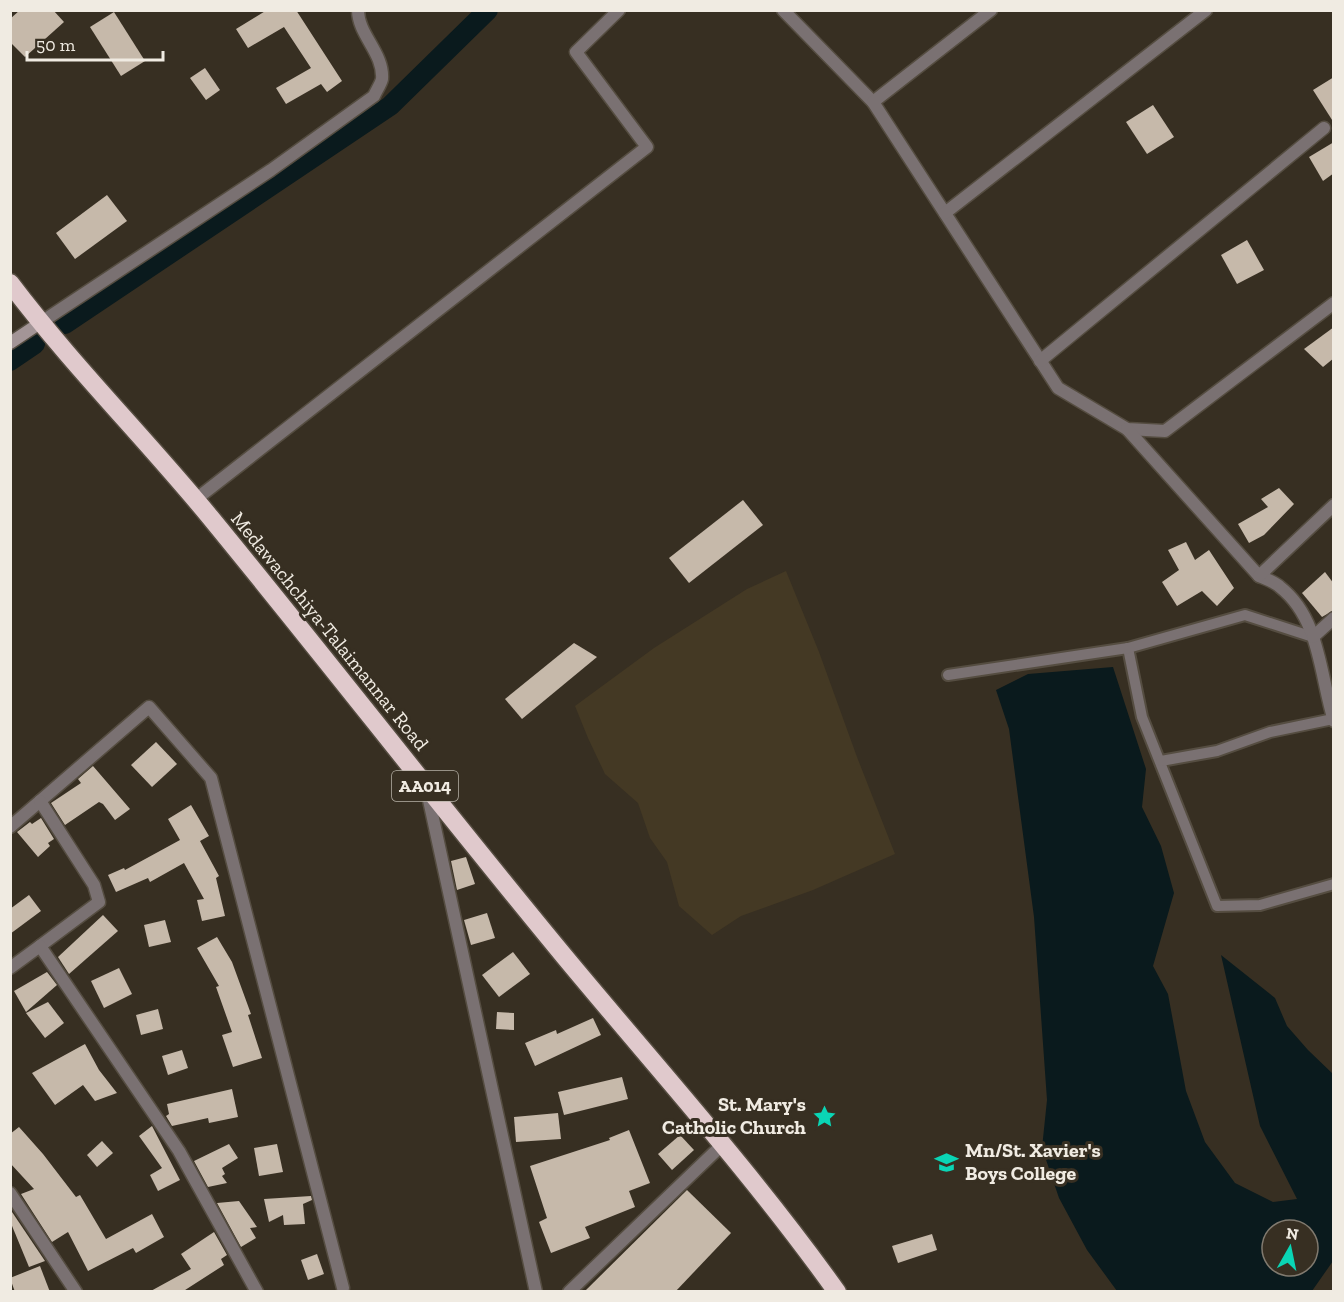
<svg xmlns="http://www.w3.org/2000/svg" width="1344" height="1302" font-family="'Zilla Slab',serif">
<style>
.built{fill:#443924}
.water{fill:#0a1a1d;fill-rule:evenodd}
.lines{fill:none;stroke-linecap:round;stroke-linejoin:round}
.canal{stroke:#0a1a1d;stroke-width:20}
.building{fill:#c6b9aa}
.lane-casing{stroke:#554d41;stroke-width:14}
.street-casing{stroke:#554d41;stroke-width:15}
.secondary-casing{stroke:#554d41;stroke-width:15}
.highway-casing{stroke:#554d41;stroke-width:21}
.lane{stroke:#7a7172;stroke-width:10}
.street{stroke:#7a7172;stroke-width:12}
.secondary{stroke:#a39597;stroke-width:12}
.highway{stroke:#e0c9cc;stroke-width:18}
.labels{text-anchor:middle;stroke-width:6;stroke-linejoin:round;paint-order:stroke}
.shield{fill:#372f22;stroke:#b8b3a8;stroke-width:1.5}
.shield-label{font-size:18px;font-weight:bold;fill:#f0ebe2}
.street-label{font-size:20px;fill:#f0ebe2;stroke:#372f22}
.poi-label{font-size:20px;font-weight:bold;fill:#f0ebe2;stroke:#372f22;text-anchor:end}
</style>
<rect width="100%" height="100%" fill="#372f22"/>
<polygon class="built" points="786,571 819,652 857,757 895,854 813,890 741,916 712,935 679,906 667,862 650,838 638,803 605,774 588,738 575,706 654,648 747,589"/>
<path class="water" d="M1113 667 1146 769 1142 807 1161 846 1174 893 1153 966 1168 994 1186 1091 1205 1142 1235 1183 1273 1202 1297 1199 1260 1126 1221 955 1275 998 1287 1026 1308 1050 1333 1074V1261L1312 1291H1117L1087 1250 1059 1198 1042 1148 1047 1100 1034 917 1009 729 996 690 1028 674ZM1272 1230H1308V1266H1272Z"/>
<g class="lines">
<g class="canal">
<polyline points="65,324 390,106 488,10"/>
<polyline points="10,361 35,344"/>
</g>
</g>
<g class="building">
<polygon points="20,10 53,10 64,22 25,57 10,42 10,19"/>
<polygon points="267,10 296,10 342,81 327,92 321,84 286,104 276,88 311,68 284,27 248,48 236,29"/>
<polygon points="114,12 145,61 121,76 90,27"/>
<polygon points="205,68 220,90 206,100 190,78"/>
<polygon points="1334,77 1334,123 1313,90"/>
<polygon points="1153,105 1174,137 1147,154 1126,122"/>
<polygon points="1334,142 1334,173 1323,181 1309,157"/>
<polygon points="107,195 127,221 75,259 56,233"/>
<polygon points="1247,240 1264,270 1237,284 1221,255"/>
<polygon points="1334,327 1334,358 1323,367 1304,349"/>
<polygon points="1279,488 1294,504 1264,535 1249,543 1238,524 1268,507 1261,499"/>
<polygon points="743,500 763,525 689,583 669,558"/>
<polygon points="1186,542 1195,560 1209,550 1234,588 1217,606 1202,591 1177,606 1162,582 1179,570 1168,550"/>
<polygon points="1325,572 1334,584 1334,610 1322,617 1302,593"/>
<polygon points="574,643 597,657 522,719 505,699"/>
<polygon points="156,742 177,764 152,787 131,765"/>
<polygon points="93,766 130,809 115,820 103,804 99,802 65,825 51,803 81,783 78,779"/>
<polygon points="191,805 209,836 200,841 219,876 216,878 225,916 202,921 197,900 204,899 184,863 150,882 148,878 116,892 108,875 124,868 125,870 180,840 168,819"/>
<polygon points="41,818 54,839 48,843 50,846 38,857 17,832 30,822 32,824"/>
<polygon points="466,857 475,884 457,890 451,861"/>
<polygon points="29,895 41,911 10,934 10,909"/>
<polygon points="487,913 495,938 471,945 464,920"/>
<polygon points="103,915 118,931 69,974 58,957"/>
<polygon points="165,920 171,942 149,947 144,925"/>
<polygon points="217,937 232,962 251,1014 248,1015 262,1058 233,1067 222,1035 232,1032 216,987 219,986 197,948"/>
<polygon points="513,952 530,974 499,997 482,975"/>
<polygon points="119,968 132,994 104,1008 91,981"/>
<polygon points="47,972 57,985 26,1012 14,991"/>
<polygon points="48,1002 64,1023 45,1038 26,1013"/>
<polygon points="158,1009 163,1029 141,1035 136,1015"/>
<polygon points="497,1012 514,1013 514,1030 496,1029"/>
<polygon points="593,1018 601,1035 535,1066 525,1043 556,1030 557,1034"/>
<polygon points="85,1044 99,1070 117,1093 95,1101 83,1085 55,1105 32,1073"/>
<polygon points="182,1050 188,1068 168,1075 162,1056"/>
<polygon points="622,1077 628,1099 564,1115 558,1092"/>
<polygon points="232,1089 238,1117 209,1123 208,1118 172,1126 166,1116 169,1114 167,1104"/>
<polygon points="558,1113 561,1139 516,1142 514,1117"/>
<polygon points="152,1126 180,1180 158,1191 150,1175 162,1168 139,1136"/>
<polygon points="19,1127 43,1154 76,1197 80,1195 106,1239 152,1214 164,1237 136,1253 133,1248 88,1271 68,1232 52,1242 21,1194 34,1189 10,1163 10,1134"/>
<polygon points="629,1130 650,1183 629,1191 635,1207 585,1227 590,1238 551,1253 539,1222 547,1218 530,1166 610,1140 609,1138"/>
<polygon points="680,1135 694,1150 672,1170 658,1154"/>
<polygon points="102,1141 113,1153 97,1167 87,1155"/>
<polygon points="229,1144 238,1158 222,1168 225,1174 222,1176 227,1183 208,1187 194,1161"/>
<polygon points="277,1144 283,1172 259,1176 254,1148"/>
<polygon points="687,1190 731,1233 675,1292 584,1292"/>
<polygon points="311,1196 312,1200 303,1204 305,1224 284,1225 283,1215 269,1222 264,1199"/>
<polygon points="239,1201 257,1227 250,1228 256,1238 241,1247 217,1203"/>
<polygon points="10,1209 45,1261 29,1267 10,1221"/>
<polygon points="214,1232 227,1255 221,1259 224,1265 182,1292 149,1292 191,1269 181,1254"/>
<polygon points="932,1234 937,1250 898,1263 892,1246"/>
<polygon points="317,1254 324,1274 308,1280 301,1260"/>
<polygon points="40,1266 50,1292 15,1292 10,1278"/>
</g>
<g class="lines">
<defs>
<g id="lane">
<polyline points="1128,648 1142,717 1217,906 1260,905 1334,884"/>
<polyline points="948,675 1128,648 1245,615 1313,637"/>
<polyline points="1161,761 1217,751 1270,732 1333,719"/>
</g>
<g id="street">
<polyline points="783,10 873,102"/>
<polyline points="991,10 873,102 1058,388 1127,429 1165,431 1334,303"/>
<polyline points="945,213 1206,10"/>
<path d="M40 323 271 170 374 96C376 91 381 84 382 79 384 53 358 35 358 10"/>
<polyline points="1040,361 1324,128"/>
<path d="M1127 429 1259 576C1266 579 1275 582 1280 587 1320 618 1320 676 1334 721"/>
<polyline points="195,500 647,147 576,52 619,10"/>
<polyline points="1259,576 1334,505"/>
<polyline points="1313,637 1334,618"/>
<polyline points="427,791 536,1292"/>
<polyline points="10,827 149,707 211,778 343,1288"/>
<polyline points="40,946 99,902 94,885 40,801"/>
<polyline points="10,968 40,946 179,1151 257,1292"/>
<polyline points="10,1193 76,1292"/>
<polyline points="569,1292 722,1145"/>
</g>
<polyline id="secondary" points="10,343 40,323"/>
<path id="highway" d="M10 283C72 365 145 438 210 517 329 662 444 811 564 956 656 1067 753 1174 837 1292"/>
</defs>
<use href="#lane" class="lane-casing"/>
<use href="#street" class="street-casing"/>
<use href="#secondary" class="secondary-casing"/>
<use href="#highway" class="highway-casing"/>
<use href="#lane" class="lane"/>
<use href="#street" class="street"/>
<use href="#secondary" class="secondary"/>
<use href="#highway" class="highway"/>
</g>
<defs>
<symbol id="sight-bare" viewBox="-9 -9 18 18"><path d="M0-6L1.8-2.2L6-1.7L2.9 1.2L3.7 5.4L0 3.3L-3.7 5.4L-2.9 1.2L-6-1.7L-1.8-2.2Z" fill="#0ad5b5" stroke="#372f22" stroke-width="2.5" paint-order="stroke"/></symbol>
<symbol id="school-bare" viewBox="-9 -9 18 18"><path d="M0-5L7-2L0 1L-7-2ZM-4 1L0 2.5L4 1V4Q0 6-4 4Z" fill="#0ad5b5" stroke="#372f22" stroke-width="2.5" paint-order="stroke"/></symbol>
</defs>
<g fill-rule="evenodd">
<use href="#sight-bare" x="808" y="1100" width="33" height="33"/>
<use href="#school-bare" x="930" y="1146" width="33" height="33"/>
</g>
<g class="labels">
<rect class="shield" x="392" y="771" width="66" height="30" rx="4.5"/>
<g class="shield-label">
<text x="425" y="792">AA014</text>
</g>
<g class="street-label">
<text transform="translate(330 631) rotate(51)" y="7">Medawachchiya-Talaimannar Road</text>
</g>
<g class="poi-label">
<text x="806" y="1111">St. Mary's<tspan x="806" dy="23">Catholic Church</tspan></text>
<text x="965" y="1157" text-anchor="start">Mn/St. Xavier's<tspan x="965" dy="23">Boys College</tspan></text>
</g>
</g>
<rect width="1344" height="1302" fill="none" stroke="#f0ebe2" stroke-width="24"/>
<g transform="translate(1290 1248) rotate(9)"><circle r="28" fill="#372f22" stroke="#817a6f" stroke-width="1.5"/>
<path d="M0-4.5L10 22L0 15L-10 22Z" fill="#0ad5b5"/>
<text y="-9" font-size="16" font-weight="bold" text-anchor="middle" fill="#f0ebe2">N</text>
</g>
<path d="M27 51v9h136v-9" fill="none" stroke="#f0ebe2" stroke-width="3"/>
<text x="36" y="51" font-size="18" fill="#f0ebe2" stroke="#372f22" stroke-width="4.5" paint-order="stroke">50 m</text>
</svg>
